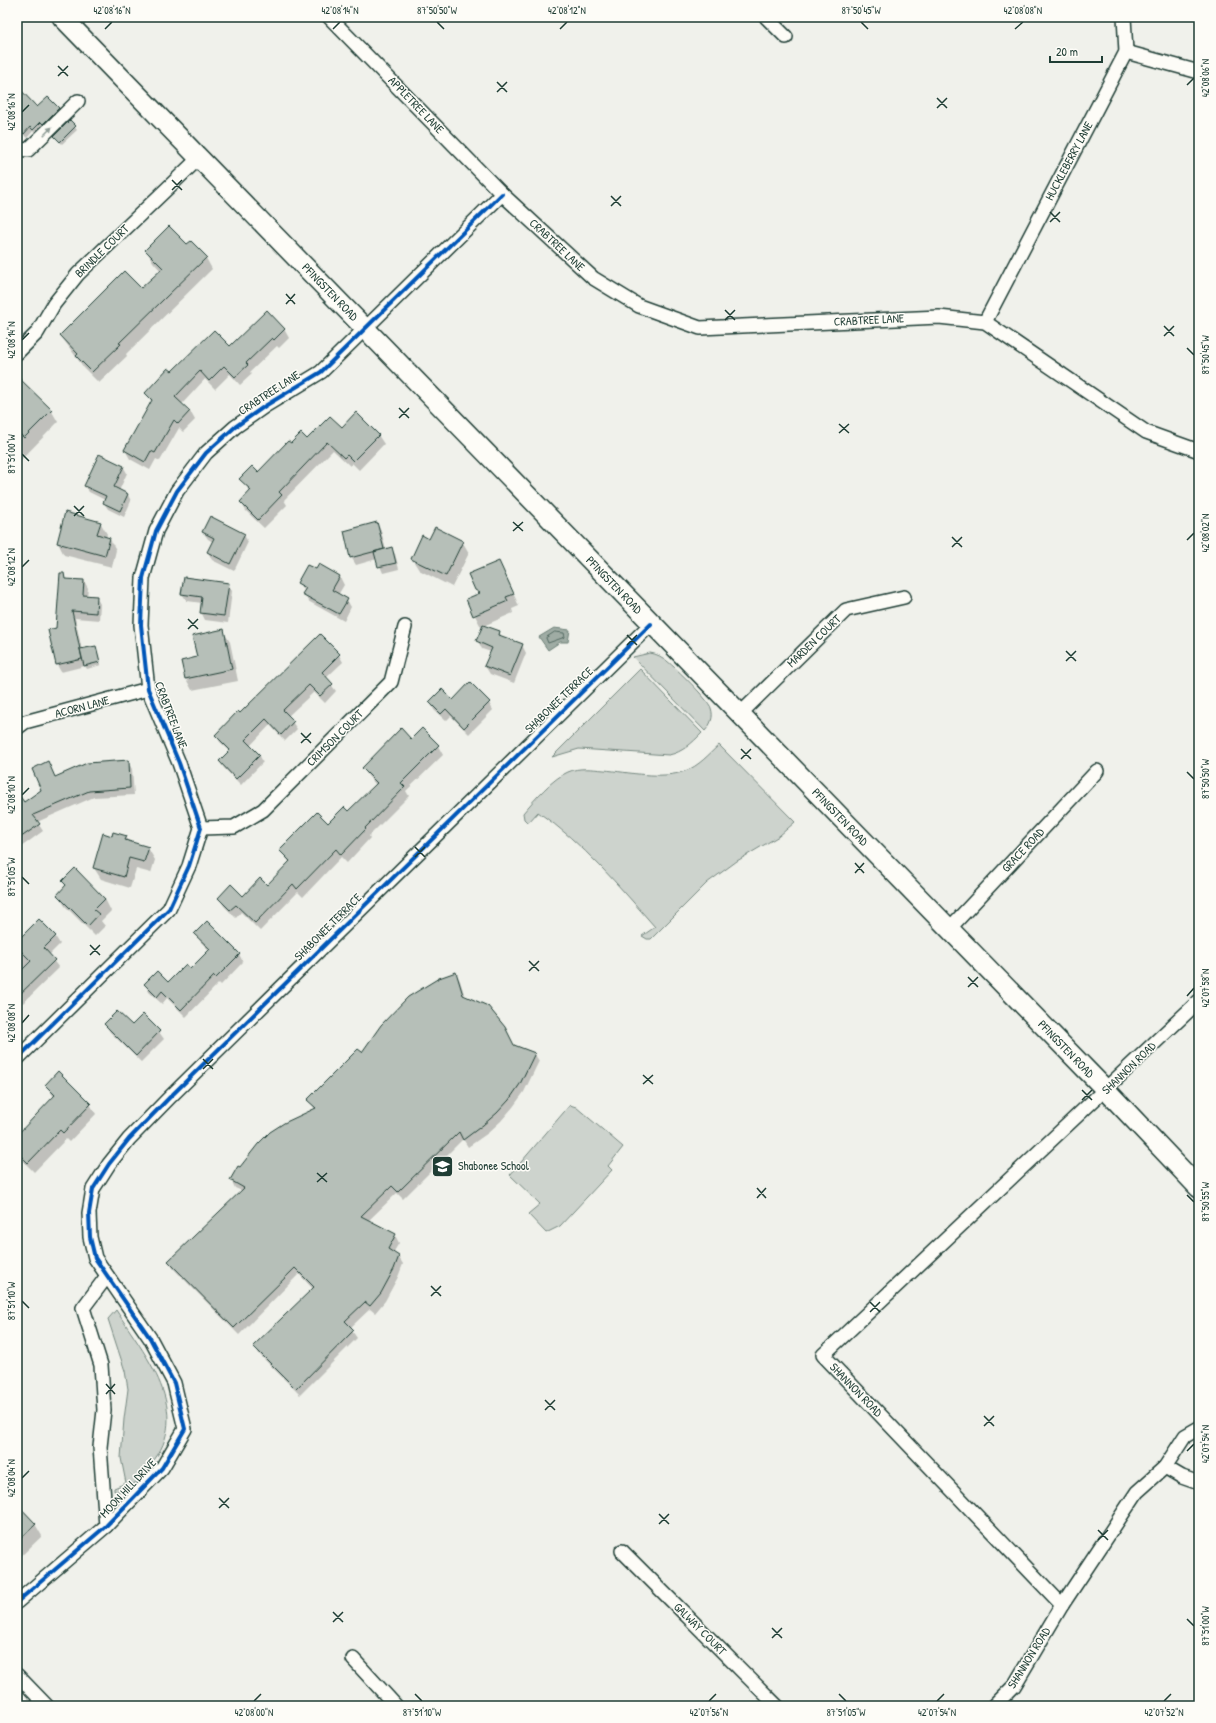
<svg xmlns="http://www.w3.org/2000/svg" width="1216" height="1723" font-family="'Patrick Hand',sans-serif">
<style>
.green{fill:#cdd3cd;stroke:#768880}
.water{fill:#9faca4;stroke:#6c8077}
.shadow{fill:#0003}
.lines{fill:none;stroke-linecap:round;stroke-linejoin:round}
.shore{stroke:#526961;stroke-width:1}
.building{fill:#b6bfb8;stroke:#1f3d34}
.street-casing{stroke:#1f3d34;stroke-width:16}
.secondary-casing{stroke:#1f3d34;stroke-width:22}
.street{stroke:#fdfcf7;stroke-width:13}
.secondary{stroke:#fdfcf7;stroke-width:19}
.cycleway-casing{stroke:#fdfcf7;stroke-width:6}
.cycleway{stroke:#0057b8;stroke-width:4}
.oneway{fill:#8e9c96}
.ticks{fill:none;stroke:#1f3d34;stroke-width:1.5}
.labels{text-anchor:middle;stroke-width:3;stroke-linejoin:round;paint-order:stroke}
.street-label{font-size:12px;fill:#1f3d34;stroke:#fdfcf7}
.poi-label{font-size:12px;fill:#1f3d34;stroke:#fdfcf7;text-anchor:start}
.neatline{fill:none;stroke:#1f3d34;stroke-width:1.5}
.ticks-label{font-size:10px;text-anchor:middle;fill:#1f3d34}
</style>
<rect width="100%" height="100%" fill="#f0f1eb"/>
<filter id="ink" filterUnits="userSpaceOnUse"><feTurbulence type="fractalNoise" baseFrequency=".025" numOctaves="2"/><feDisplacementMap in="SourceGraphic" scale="8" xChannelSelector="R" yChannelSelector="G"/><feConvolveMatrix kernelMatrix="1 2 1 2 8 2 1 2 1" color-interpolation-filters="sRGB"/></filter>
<g filter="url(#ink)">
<g class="green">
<path d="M650 653C657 654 662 657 667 661 676 668 708 699 711 708 714 717 711 724 705 731L633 657Z"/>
<path d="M640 669 702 733C692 743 683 752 669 755L579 749 552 757Z"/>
<path d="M719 745 795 822 779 836 737 861 707 883 651 939H647L642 936 655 927C619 886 583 843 538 812L528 823 524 819 523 813C534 800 553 778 568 772 579 767 592 769 604 770 628 772 662 780 685 771 699 766 708 755 719 745Z"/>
<polygon points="570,1105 576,1107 623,1147 608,1166 612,1170 560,1226 546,1233 528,1214 540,1204 510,1175"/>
<path d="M116 1310C145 1355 194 1412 151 1464 143 1475 134 1485 123 1492L114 1491V1488L126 1483 121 1458 124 1419 128 1389 125 1371 108 1319Z"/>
</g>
<polygon class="water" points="554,628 570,630 568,642 560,642 548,650 539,637"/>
<g class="shadow">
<polygon points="17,88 37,109 48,98 61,114 36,134 33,131 27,138 22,133 17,138"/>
<polygon points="70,121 77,130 62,144 57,139"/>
<polygon points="187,245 206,258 212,269 126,354 127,356 99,383 84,368 61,336 141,290 161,271 153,262 146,250"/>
<polygon points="284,329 289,338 279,348 277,346 250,372 252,374 240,385 230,374 215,389 205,379 182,404 190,411 195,420 183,432 179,428 160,461 156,459 150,470 130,459 125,450 152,402 146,393 172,373 230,348"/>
<polygon points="17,380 51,410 58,422 17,464"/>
<polygon points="342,429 378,435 384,444 359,470 352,463 350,466 333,450 284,500 287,505 264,528 246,511 241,502 251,493 241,479 258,473 291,444 308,441"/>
<polygon points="123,466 127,473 119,491 128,495 131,501 124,517 108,509 104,503 105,500 89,492 85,486"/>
<polygon points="100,522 107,534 106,538 110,539 116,550 112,567 64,555 58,543"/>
<polygon points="377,523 381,531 386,550 391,548 395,554 399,569 383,573 377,559 356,565 351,557"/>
<polygon points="203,532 244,535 248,542 234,571 212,560 208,552 213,542 208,539"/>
<polygon points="462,541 469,553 452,587 419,570 412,559"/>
<polygon points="499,562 519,606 512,609 513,613 481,627 467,600 479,595 476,590"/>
<polygon points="319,566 340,577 344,585 338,595 347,600 351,607 344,621 308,601 304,594 305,591 298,583 317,570"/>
<polygon points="63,574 66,580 84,581 88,588 87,597 96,597 100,604 99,620 75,618 82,650 96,647 101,665 87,669 85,666 61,672 57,665 49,631 57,629"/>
<polygon points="228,584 232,591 228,623 205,620 201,612 202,603 187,601 182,594"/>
<polygon points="223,631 230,642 238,681 192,690 186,679 182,661 198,658"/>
<polygon points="499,632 502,637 522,645 526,653 514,683 490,674 485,666 491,652 482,649 478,641"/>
<polygon points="339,655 343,662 326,678 336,691 325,703 314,692 288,716 297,729 285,741 270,725 250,746 260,756 263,762 241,785 224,768 220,762 230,751 220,742 216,735 240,714"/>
<polygon points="453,701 489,703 493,710 469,734 451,716 446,721 434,710 430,702"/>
<polygon points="411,740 438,746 443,755 406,791 409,796 369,836 370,838 347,863 341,857 303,897 298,892 260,931 241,912 236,918 224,906 219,898 243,897 267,886 290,863 280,850 348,813 376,785 368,776 363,768"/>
<polygon points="128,762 132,769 134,795 94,797 37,822 43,831 17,850 17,809 42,790 48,763 55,778"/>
<polygon points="126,837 129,842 148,848 155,860 151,873 136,869 130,888 101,879 94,868"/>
<polygon points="75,870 105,899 111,911 101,921 105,926 95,936 65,906 58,895 66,886 63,881"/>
<polygon points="196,934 239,954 243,962 221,985 219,983 186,1017 167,998 162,1004 149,992 145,984 168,983 190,970 209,950 200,941"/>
<polygon points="55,936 60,944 49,955 59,968 23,1003 17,997 17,943"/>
<polygon points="456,973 460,981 465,997 514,1046 534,1053 539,1061 524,1092 513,1107 501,1121 488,1133 468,1147 463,1139 403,1199 397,1193 368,1221 395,1235 399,1243 393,1253 398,1256 403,1264 398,1277 385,1301 375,1313 370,1309 350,1328 357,1338 300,1395 259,1354 255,1346 313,1289 299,1274 239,1335 173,1268 169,1261 242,1191 235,1188 231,1180 241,1168 315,1109 309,1100"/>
<polygon points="143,1016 159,1032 164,1039 141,1062 110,1032 105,1024 132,1027"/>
<polygon points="46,1085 90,1104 96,1114 69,1142 66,1139 34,1172 17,1155 17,1136 54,1097"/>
<polygon points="17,1506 35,1524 42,1536 17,1560"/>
</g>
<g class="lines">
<polygon class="shore" points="555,632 564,633 565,637 548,643 546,638"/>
</g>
<g class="building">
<polygon points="17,86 37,107 48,97 59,108 43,124 41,122 33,130 30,127 24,134 17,127"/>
<polygon points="70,120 76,126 60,142 54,136"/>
<polygon points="169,226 187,244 191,241 207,257 119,343 121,344 92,372 76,356 78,354 60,335 124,271 141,288 163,268 145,250"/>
<polygon points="267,310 285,329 274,340 272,338 246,363 248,365 235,377 224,366 209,381 200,371 175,397 190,411 178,424 174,420 155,453 151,451 145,462 124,450 152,400 145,393 168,368 172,371 214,330 230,346"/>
<polygon points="17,376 52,410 24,438 17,431"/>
<polygon points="356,412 379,435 353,461 347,455 344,458 327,442 279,492 282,495 258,520 240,502 251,490 239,479 252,466 258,472 288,441 291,443 301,433 307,439 330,416 342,427"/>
<polygon points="99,454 124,466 114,487 128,494 120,511 103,503 106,496 84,486"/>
<polygon points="65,512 101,522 97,534 110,538 105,556 57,543"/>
<polygon points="210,516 245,534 230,564 207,552 214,538 202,532"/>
<polygon points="377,522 384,549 350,558 344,531"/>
<polygon points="435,527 463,541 446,576 411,559 422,535 429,539"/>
<polygon points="392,547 396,563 378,567 374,552"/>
<polygon points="499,561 514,594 506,597 508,601 473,616 466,599 480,593 475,590 468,574"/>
<polygon points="319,564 340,576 332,590 348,599 339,614 302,594 306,588 297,583 307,565 316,569"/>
<polygon points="60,573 64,573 65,579 84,580 83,595 97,596 96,613 72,611 82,659 56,665 48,630 56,628"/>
<polygon points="184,577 229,583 224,616 200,613 202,597 181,594"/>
<polygon points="483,625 500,631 499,635 523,644 510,676 484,666 492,648 476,641"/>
<polygon points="224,629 232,669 185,679 181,661 197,657 192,636"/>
<polygon points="320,634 340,654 322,672 333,684 320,696 309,685 283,710 294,721 281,735 266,719 245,740 260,755 236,779 219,761 230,750 215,735 238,711 240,713"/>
<polygon points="96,646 100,662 84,666 80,649"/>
<polygon points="470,682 490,702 464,728 446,709 441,714 429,702 442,689 453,700"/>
<polygon points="401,728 411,739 422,728 439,745 401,783 405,787 365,828 366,829 341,855 336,849 297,889 293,884 255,923 236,905 230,910 218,898 231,884 243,896 260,878 267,885 290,861 279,850 317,812 328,823 344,807 348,811 377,783 362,768"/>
<polygon points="129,760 130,788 89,791 33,815 40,824 17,840 17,792 24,802 41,790 32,769 48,761 55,777 87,763"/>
<polygon points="113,832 127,836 125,840 149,847 144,862 129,858 124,877 93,868 103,833 112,836"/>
<polygon points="75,868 105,899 94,910 99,914 88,926 57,895 66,885 62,881"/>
<polygon points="39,919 56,936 44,948 55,960 17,997 17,975 31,961 17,947 17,941"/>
<polygon points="207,921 240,954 216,978 214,976 181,1010 162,991 157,997 144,984 157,971 168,982 186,964 190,969 210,949 194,934"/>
<polygon points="456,972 463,995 488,1006 505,1027 514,1045 535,1053 520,1084 509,1100 497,1113 483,1125 463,1140 459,1132 398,1192 392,1186 361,1216 396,1234 388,1249 399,1256 394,1269 381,1293 370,1306 365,1302 345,1321 354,1330 296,1389 253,1346 314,1287 295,1268 234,1328 168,1261 244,1188 230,1180 238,1166 240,1167 258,1144 270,1132 284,1123 316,1108 307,1100 358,1049 362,1052 381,1025 408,997 439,978"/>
<polygon points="117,1011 132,1025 143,1014 160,1031 136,1056 104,1024"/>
<polygon points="58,1071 91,1104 63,1133 60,1130 28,1163 17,1152 17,1135 55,1095 45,1085"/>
<polygon points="17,1504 36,1524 17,1542"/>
</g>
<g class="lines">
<defs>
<g id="street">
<polyline points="329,17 502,194 593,278 639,306 700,328 939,317 985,322 1146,432 1199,451"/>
<polyline points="766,17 786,37"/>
<polyline points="1126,52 1199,72"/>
<polyline points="17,149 28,150 78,101"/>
<polyline points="985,322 1126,52 1124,17"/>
<polyline points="17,353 37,333 54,304 78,274 199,158"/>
<polyline points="740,714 846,610 904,597"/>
<polyline points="17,728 25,722 148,689"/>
<polyline points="201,828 234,827 263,810 391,682 405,627"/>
<polyline points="949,929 1097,771"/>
<polyline points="17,1059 169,909 189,866 201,828 179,763 148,689 141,625 143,578 156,531 177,491 206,453 235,427 265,406 321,372 502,194"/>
<polyline points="1165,1467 1182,1477 1199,1483"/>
<polyline points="106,1526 100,1447 104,1410 101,1365 83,1308 107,1276"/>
<polyline points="622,1551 777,1706"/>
<polyline points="17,1602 106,1526 162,1468 185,1429 174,1383 150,1338 95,1258 90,1237 89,1213 93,1189 109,1164 129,1139 169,1098 651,624"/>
<polyline points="1062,1605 823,1355 1199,1001"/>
<polyline points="353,1659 396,1706"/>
<polyline points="17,1675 47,1706"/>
<polyline points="994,1706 1014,1686 1062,1605 1137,1492 1165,1467 1185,1436 1199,1428"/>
</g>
<polyline id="secondary" points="62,17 1106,1090 1199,1188"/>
</defs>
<use href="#street" class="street-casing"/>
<use href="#secondary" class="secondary-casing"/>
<use href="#street" class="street"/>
<use href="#secondary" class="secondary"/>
<defs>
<g id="cycleway">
<polyline points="17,1059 169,909 189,866 201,828 179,763 148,689 141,625 143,578 156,531 177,491 206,453 235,427 265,406 321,372 502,194"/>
<polyline points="17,1602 106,1526 162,1468 185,1429 174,1383 150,1338 95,1258 90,1237 89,1213 93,1189 109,1164 129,1139 169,1098 651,624"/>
</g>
</defs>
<use href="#cycleway" class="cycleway-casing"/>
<use href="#cycleway" class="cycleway"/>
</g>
<defs><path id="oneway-solid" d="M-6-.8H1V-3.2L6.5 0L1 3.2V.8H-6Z"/></defs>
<use class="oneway" href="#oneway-solid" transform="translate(48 131) rotate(-45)"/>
</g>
<path class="ticks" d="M437 22 444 29M861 22 868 29M105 29 112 22M333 29 340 22M560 29 567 22M1015 29 1023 22M58 66 68 76M58 76 68 66M497 82 507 92M1187 85 1194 78M497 92 507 82M937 98 947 108M937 108 947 98M22 112 29 105M172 180 182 190M172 190 182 180M611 196 621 206M611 206 621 196M1050 212 1060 222M1050 222 1060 212M286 294 295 304M286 304 295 294M725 310 735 320M725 320 735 310M1164 326 1174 336M1164 336 1174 326M22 340 29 333M1187 348 1194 355M399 408 409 418M399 418 409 408M839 424 849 433M839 433 849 424M22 454 29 461M74 506 84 516M74 516 84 506M513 522 523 531M513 531 523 522M952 537 962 547M1187 540 1194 533M952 547 962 537M22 567 29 560M188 619 198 629M188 629 198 619M627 635 637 645M627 645 637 635M1066 651 1076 661M1066 661 1076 651M301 733 311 743M301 743 311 733M741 749 751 759M741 759 751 749M1187 772 1194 779M22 795 29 788M415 847 425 857M415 857 425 847M855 863 864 873M855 873 864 863M22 877 29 884M90 945 100 955M90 955 100 945M529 961 539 971M529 971 539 961M968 977 978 987M968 987 978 977M1187 996 1194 988M22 1023 29 1015M203 1059 213 1069M203 1069 213 1059M643 1075 653 1084M643 1084 653 1075M1082 1090 1092 1100M1082 1100 1092 1090M317 1173 327 1182M317 1182 327 1173M757 1188 766 1198M1187 1195 1194 1202M757 1198 766 1188M431 1286 441 1296M431 1296 441 1286M22 1301 29 1308M870 1302 880 1312M870 1312 880 1302M106 1384 115 1394M106 1394 115 1384M545 1400 555 1410M545 1410 555 1400M984 1416 994 1426M984 1426 994 1416M1187 1451 1194 1444M22 1478 29 1471M219 1498 229 1508M219 1508 229 1498M659 1514 669 1524M659 1524 669 1514M1098 1530 1108 1540M1098 1540 1108 1530M333 1612 343 1622M1187 1619 1194 1626M333 1622 343 1612M772 1628 782 1638M772 1638 782 1628M415 1694 422 1701M839 1694 846 1701M254 1701 261 1694M709 1701 716 1694M937 1701 944 1694M1164 1701 1171 1694"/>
<defs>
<symbol id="school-square" viewBox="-11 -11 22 22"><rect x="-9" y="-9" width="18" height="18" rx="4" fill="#1f3d34" stroke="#fdfcf7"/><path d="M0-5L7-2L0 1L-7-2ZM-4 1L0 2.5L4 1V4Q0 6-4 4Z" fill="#fff"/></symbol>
</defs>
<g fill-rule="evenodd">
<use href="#school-square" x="430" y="1154" width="25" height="25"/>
</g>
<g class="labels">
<g class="street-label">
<text transform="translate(416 105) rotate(46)" y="4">APPLETREE LANE</text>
<text transform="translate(1069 161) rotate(-62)" y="4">HUCKLEBERRY LANE</text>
<text transform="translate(557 245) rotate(43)" y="4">CRABTREE LANE</text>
<text transform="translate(102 251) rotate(-44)" y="4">BRINDLE COURT</text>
<text transform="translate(330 292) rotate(46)" y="4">PFINGSTEN ROAD</text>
<text transform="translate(869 320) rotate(-3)" y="4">CRABTREE LANE</text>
<text transform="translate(269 393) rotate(-33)" y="4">CRABTREE LANE</text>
<text transform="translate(614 585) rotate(46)" y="4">PFINGSTEN ROAD</text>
<text transform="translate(814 641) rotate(-44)" y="4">MARDEN COURT</text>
<text transform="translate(559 700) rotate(-44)" y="4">SHABONEE TERRACE</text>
<text transform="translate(82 707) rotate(-15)" y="4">ACORN LANE</text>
<text transform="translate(171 715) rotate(69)" y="4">CRABTREE LANE</text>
<text transform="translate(335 738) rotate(-45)" y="4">CRIMSON COURT</text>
<text transform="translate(840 817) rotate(46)" y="4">PFINGSTEN ROAD</text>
<text transform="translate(1023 850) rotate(-47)" y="4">GRACE ROAD</text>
<text transform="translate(328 927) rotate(-45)" y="4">SHABONEE TERRACE</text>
<text transform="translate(1066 1049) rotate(46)" y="4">PFINGSTEN ROAD</text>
<text transform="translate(1129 1068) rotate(-44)" y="4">SHANNON ROAD</text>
<text transform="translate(856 1390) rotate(46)" y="4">SHANNON ROAD</text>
<text transform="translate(128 1488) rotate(-47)" y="4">MOON HILL DRIVE</text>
<text transform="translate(700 1629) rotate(45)" y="4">GALWAY COURT</text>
<text transform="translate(1029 1658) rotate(-58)" y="4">SHANNON ROAD</text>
</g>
<g class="poi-label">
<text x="458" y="1170">Shabonee School</text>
</g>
</g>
<rect width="1216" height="1723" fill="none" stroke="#fdfcf7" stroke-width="44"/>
<path d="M1050 56v6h52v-6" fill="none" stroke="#1f3d34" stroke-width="2"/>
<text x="1056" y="56" font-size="12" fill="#1f3d34" stroke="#fdfcf7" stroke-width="3" paint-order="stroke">20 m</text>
<rect x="22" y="22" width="1172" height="1679" class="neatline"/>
<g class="ticks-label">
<text x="112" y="14">42°08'16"N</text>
<text x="340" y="14">42°08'14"N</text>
<text x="437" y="14">87°50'50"W</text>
<text x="567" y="14">42°08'12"N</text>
<text x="861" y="14">87°50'45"W</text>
<text x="1023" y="14">42°08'08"N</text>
<text transform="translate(1205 78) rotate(-90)" y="4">42°08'06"N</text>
<text transform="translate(11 112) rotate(-90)" y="4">42°08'16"N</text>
<text transform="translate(11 340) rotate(-90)" y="4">42°08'14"N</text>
<text transform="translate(1205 355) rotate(-90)" y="4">87°50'45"W</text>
<text transform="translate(11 454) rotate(-90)" y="4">87°51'00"W</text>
<text transform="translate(1205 533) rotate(-90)" y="4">42°08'02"N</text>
<text transform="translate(11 567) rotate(-90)" y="4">42°08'12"N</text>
<text transform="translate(1205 779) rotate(-90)" y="4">87°50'50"W</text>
<text transform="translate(11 795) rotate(-90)" y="4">42°08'10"N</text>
<text transform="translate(11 877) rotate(-90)" y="4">87°51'05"W</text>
<text transform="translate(1205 988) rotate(-90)" y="4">42°07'58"N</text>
<text transform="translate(11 1023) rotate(-90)" y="4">42°08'08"N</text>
<text transform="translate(1205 1202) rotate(-90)" y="4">87°50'55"W</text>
<text transform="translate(11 1301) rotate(-90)" y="4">87°51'10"W</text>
<text transform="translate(1205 1444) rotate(-90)" y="4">42°07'54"N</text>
<text transform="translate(11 1478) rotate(-90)" y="4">42°08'04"N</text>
<text transform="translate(1205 1626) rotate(-90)" y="4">87°51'00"W</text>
<text x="254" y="1716">42°08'00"N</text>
<text x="422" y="1716">87°51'10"W</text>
<text x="709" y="1716">42°07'56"N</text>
<text x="846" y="1716">87°51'05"W</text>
<text x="937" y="1716">42°07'54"N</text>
<text x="1164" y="1716">42°07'52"N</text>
</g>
</svg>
